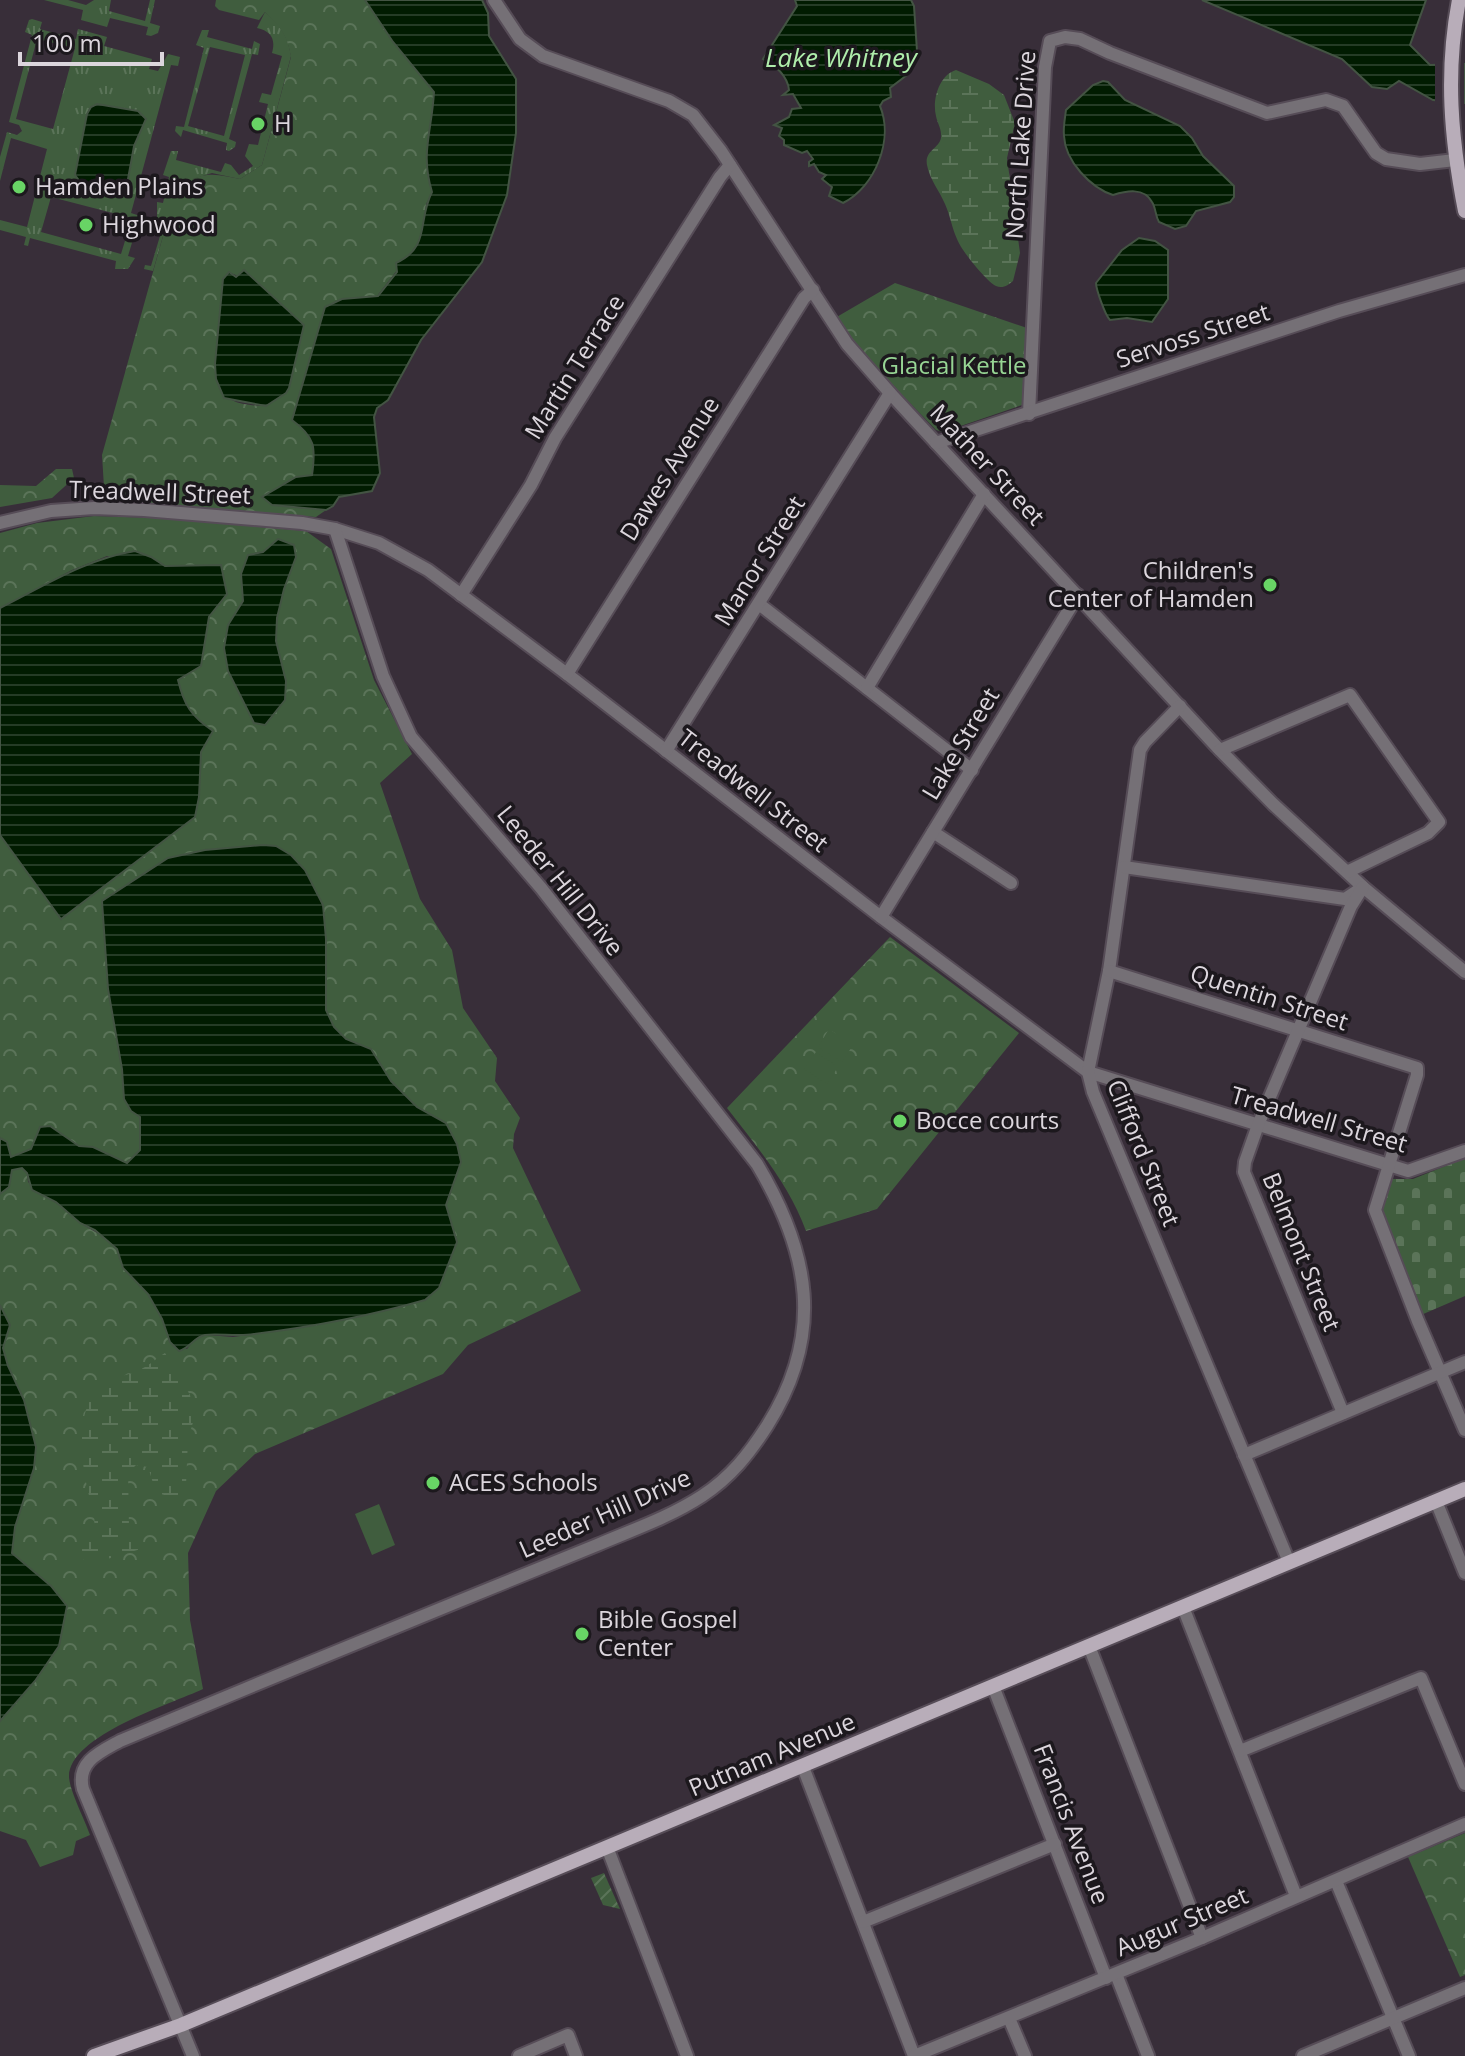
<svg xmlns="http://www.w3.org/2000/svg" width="1465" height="2056" font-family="'Open Sans',sans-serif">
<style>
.grass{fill:url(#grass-tufts);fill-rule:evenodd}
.forest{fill:url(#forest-crowns);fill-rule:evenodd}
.wetland{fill:url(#wetland-marsh)}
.cemetery{fill:url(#cemetery-stones)}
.garden{fill:url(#garden-furrows)}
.pitch{fill:#405d3e}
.water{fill:url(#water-rules);stroke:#435443;stroke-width:2}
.pier{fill:#382e39}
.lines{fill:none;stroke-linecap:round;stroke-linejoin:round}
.minor-casing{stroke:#564c57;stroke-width:16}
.major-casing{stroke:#564c57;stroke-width:18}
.minor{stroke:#757076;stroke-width:12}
.major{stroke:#b8adb9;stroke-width:14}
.poi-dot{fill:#68d465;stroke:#1c181d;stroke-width:3}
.labels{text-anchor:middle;stroke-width:7;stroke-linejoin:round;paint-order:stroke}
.poi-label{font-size:24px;fill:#dcd6dd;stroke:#1c181d;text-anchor:start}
.street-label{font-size:24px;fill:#dcd6dd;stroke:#1c181d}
.park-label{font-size:24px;fill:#97d594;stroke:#1c181d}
.water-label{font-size:26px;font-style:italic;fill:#afedab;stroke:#1c181d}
</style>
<defs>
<pattern id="grass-tufts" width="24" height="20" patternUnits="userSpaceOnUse" patternTransform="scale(2)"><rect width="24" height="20" fill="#405d3e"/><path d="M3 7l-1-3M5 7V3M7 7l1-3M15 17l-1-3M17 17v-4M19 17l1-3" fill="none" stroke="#5b7459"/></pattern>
<pattern id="forest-crowns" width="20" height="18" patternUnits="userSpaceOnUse" patternTransform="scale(2)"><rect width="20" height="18" fill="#405d3e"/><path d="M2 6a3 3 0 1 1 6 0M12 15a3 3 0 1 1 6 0" fill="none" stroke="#5b7459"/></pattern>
<pattern id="wetland-marsh" width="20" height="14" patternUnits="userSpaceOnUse" patternTransform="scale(2)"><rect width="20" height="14" fill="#405d3e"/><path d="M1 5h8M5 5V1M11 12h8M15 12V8" fill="none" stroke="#5b7459"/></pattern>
<pattern id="cemetery-stones" width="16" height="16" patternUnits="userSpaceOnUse" patternTransform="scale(2)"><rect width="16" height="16" fill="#405d3e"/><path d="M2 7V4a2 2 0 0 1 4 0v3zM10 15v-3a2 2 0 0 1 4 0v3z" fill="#5b7459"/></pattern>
<pattern id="garden-furrows" width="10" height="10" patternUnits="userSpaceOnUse" patternTransform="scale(2)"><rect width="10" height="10" fill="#405d3e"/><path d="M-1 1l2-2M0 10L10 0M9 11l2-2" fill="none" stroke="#5b7459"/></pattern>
<pattern id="water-rules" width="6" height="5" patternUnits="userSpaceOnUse" patternTransform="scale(2)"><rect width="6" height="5" fill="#011c01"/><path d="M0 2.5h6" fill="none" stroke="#253c26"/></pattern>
</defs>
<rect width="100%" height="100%" fill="#382e39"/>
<g class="grass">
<polygon points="44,0 68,0 86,5 94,0 111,0 109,11 145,21 150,0 155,0 150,23 160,26 158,33 151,36 146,35 148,27 110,18 107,27 81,20 83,10"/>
<path d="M265 12C280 25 288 36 291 56L262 165 240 179 212 173 193 179 165 229 153 271 144 269 145 265 151 266 163 226 157 223V202L163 203 169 177 163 175 171 151H178L176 160 221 172 225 163 231 165 239 175 253 166 245 156 249 144 258 145 268 104 259 102 262 93 271 95 282 56 272 53C276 39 271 31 257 28Z"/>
<path d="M32 19 42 22 40 29 76 39 78 29 107 37 104 46 152 59 149 69 158 71 168 54 180 57 178 66 171 65 131 213 140 216 144 223 140 237 134 236 128 256 135 258 128 269H115L116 261 30 238 28 246 24 245 26 237 0 230V220L27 227 47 149 11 138 0 181V157L7 132 17 135 22 131 19 125 9 122 32 35 25 32 29 20ZM37 39 75 48 53 129 16 119ZM51 197 132 218 121 254 41 232Z"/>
<path d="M202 30H209L207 37 252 49 254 41 260 44 258 55 252 54 229 139 236 142 235 147 229 151 226 150 227 143 183 130 181 137 175 131 176 126 184 127 204 48 196 45ZM210 47 245 55 224 136 188 126Z"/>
</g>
<g class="forest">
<path d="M216 0H365L393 42 434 92C432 130 420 155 432 192L426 204 422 238 377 296 342 299 292 420C315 438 316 447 312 475L272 505 326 510 316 517 105 503 102 455 165 229 186 184C204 170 220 175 240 179L262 165 291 57C288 37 280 26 265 12L259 20 219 10 215 6ZM241 272 264 288 304 325 289 388 266 406C243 405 223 404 216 379L223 279 231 273 238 276Z"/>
<polygon points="895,283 1030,329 1025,404 943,432 936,430 872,364 835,318"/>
<polygon points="56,469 72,469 74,478 52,498 0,507 0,485 36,486"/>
<path d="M94 516 158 518 306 531 331 549 374 680 412 754 380 783 420 899 452 950 463 1008 497 1058 495 1081 520 1118 514 1134 513 1148 581 1291 468 1345 443 1374 255 1454 216 1491 188 1553 190 1620 203 1689C171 1704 68 1736 69 1777 70 1792 85 1820 90 1835L76 1841 73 1855 40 1867 26 1840 0 1831V1721L6 1711 30 1570 12 1553 15 1527 34 1468 24 1400 8 1366 3 1348 10 1325 0 1305V1194L9 1187 12 1170 22 1168 27 1173 28 1182 46 1197 66 1209 80 1223 104 1237 117 1249 123 1268 148 1294 162 1319 170 1342 187 1349 196 1338 207 1335 233 1337 294 1329 392 1309 439 1288 453 1228 446 1205 461 1162 446 1123 417 1107 391 1081 371 1049 346 1039 334 1027 326 1010 323 905 305 871 291 855 263 845 168 858 103 901 108 989 122 1069 124 1099 140 1117V1150L128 1163 93 1147 79 1146 50 1126 40 1128 31 1149 10 1157 7 1142 0 1138V835L61 918 199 797V721L183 702 178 679 201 666 209 617 227 594 202 566H165L151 557 107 556 72 570 0 608V533L37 523Z"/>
<path d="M890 937 1019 1033 877 1209 806 1231C789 1184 757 1147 727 1108Z"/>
<polygon points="1465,1833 1465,1975 1460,1977 1408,1857"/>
</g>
<g class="wetland">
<path d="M956 70 989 84 1004 95 1015 123 1007 158 1020 253 1013 281C1008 285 1003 289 996 286 986 281 961 250 957 239 952 228 950 215 945 204 939 190 930 180 927 165 924 149 943 148 941 134 941 128 937 122 936 116 932 100 939 75 956 70Z"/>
<path d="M165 1353 190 1395 194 1419 188 1439 186 1485 181 1496C151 1496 157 1492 148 1467L136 1465 128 1473 129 1527 133 1538 143 1541 144 1548 104 1560 84 1562 80 1550 83 1540 94 1537C97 1511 90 1505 86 1482 80 1450 75 1398 110 1381 121 1375 134 1374 145 1367 152 1363 158 1357 165 1353Z"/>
</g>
<polygon class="cemetery" points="1465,1158 1465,1296 1421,1315 1380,1214 1391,1179 1413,1179"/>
<polygon class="garden" points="604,1873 620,1909 603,1905 591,1878"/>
<g class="pitch">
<polygon points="829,1029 853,1045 842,1062 818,1047"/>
<polygon points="816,1052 838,1067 827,1084 804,1069"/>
<polygon points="379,1504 395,1545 372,1555 355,1514"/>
</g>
<g class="water">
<path d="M365 0H482L488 13 489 36 516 79V133L507 195 482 262 421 340 388 400 377 408 374 417 380 473 372 491 339 497 333 506 326 510 272 505 262 497 296 477 312 475C316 447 315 437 292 420L325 307 342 299 378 296 397 272 396 263C431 247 417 221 432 192 420 153 432 131 434 92L393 42Z"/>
<path d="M795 0H911L914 6 917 51 908 61 907 75 890 88 891 97 883 101 880 106C894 140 875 187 843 203L829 196 832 187 822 179 826 175 819 172 814 164 809 166V162L813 159 807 151 802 153 784 145V140L779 136 782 128 774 125 789 117 792 109 801 108 793 94 783 95 789 90C788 77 775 64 763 59L797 6Z"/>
<polygon points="1202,0 1426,0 1410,45 1430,65 1465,64 1465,103 1433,100 1399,81 1387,89 1372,87 1342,59"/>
<path d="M1103 81 1108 82 1125 100 1180 126 1192 138 1203 156 1234 186V197L1230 202 1196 211 1186 226 1175 229 1159 222C1155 215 1156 208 1152 202 1144 187 1126 191 1113 195 1091 188 1065 161 1064 136 1063 128 1065 118 1066 110L1093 85Z"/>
<polygon points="97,104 138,111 146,119 134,146 126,190 118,194 83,186 75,175 87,114 91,107"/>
<path d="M1139 238 1155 241 1168 250V299L1152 322 1127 318 1110 320C1105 315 1096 289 1096 283L1122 250Z"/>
<polygon points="244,270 304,325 289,388 286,393 266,406 224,398 216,379 215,364 223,279 229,272 236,277"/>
<polygon points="278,539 294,545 296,557 284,589 277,618 276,641 286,681 285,700 265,725 254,723 228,671 224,648 228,625 243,601 241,574 248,555 263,552"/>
<path d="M135 551 151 557 165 566 221 565 227 594 209 617 201 666 178 680C184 705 191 716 213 731L201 752 199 797 195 817 61 919 0 835V608C44 586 86 559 135 551Z"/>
<path d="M263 845 276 846 291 855 305 870 323 905 326 939V1010L334 1027 346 1039 371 1049 391 1081 417 1107 446 1123 457 1144 461 1162 446 1205 457 1242 439 1288 425 1300C369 1316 312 1327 254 1334 238 1337 218 1333 205 1335 194 1337 190 1348 179 1351L170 1342 162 1319 148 1294 123 1268 117 1249 95 1230 80 1223 56 1202 32 1190 27 1173 22 1168 12 1170 9 1187 0 1194V1138L7 1142 11 1157 31 1149 40 1127 50 1126 79 1146 93 1147 127 1163 140 1150V1117L131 1111 124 1099 122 1069 108 989 102 901 168 858 205 850Z"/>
<polygon points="0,1305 10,1325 3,1348 8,1366 24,1400 36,1447 34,1468 15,1527 12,1553 51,1586 67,1606 59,1646 35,1681 0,1721"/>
</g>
<polygon class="pier" points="1464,60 1464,106 1435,104 1435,61"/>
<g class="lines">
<defs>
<g id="minor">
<polyline points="494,0 520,39 543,56 669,101 693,115 721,151 847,344 890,393 1217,747 1273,804 1363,887 1465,972"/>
<polyline points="1029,414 1045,67 1050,41 1065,37 1080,39 1110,53 1267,113 1326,100 1343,106 1376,153 1386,159 1420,164 1455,160"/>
<polyline points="936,443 1339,311 1465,275"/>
<polyline points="0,523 51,511 94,508 144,510 302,523 335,529 379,543 428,570 567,674 881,917 1088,1072 1408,1171 1465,1151"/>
<polyline points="461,595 531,485 555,438 720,177 730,165"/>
<polyline points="759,604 972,770"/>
<polyline points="567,674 804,298 813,290"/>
<polyline points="867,688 984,494"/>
<polyline points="1180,706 1145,742 1140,750 1109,971 1088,1072 1093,1092 1289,1562"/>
<polyline points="1220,750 1350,695 1439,822 1428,833 1347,872"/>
<polyline points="666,751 890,393"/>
<polyline points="933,832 1011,883"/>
<polyline points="1124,867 1345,899 1357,891"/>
<polyline points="881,917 1078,595"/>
<polyline points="1109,971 1417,1068 1417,1075 1375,1210 1418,1321 1465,1430"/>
<polyline points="1343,1413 1244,1172 1245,1162 1258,1125 1351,906 1363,887"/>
<polyline points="1244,1455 1465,1362"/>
<polyline points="1436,1501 1465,1573"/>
<polyline points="1183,1607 1296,1896"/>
<polyline points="1089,1646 1202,1938"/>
<polyline points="993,1686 1106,1978"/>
<polyline points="1240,1751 1421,1678 1465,1784"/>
<polyline points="803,1767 914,2056"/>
<polyline points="607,1847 687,2056"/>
<polyline points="1336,1881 1409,2056"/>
<polyline points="863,1922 1055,1844"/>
<polyline points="1116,1974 1148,2056"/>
<polyline points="1009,2018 1025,2056"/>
<path d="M193 2056 83 1789C76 1762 100 1752 120 1741 232 1694 345 1648 457 1602 504 1583 551 1564 597 1545 632 1530 670 1517 702 1496 731 1477 749 1454 767 1426 825 1334 810 1253 757 1164L541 888 411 737 383 676 335 529"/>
<polyline points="519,2056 568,2035 576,2056"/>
<polyline points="914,2056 1202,1938 1465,1824"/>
<polyline points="1303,2056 1465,1988"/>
</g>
<g id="major">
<path d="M1459 0C1445 73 1451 139 1465 211"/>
<polyline points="94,2056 181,2025 1465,1489"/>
</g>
</defs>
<use href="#minor" class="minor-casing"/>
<use href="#major" class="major-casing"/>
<use href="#minor" class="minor"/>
<use href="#major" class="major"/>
</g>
<g class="poi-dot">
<circle cx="258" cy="124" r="8"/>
<circle cx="19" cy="187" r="8"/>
<circle cx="86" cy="225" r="8"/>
<circle cx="1270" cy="585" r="8"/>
<circle cx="900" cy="1121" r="8"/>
<circle cx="433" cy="1483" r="8"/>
<circle cx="582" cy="1634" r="8"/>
</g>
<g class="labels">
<g class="poi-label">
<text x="274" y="132">H</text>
<text x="35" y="195">Hamden Plains</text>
<text x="102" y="233">Highwood</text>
<text x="1254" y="579" text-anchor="end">Children's<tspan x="1254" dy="28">Center of Hamden</tspan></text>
<text x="916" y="1129">Bocce courts</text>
<text x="449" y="1491">ACES Schools</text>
<text x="598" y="1628">Bible Gospel<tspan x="598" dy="28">Center</tspan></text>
</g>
<g class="street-label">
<text transform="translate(1021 145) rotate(-86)" y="8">North Lake Drive</text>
<text transform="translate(1193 336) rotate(-18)" y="8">Servoss Street</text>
<text transform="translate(575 367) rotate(-58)" y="8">Martin Terrace</text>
<text transform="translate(987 465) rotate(47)" y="8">Mather Street</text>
<text transform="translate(670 469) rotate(-58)" y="8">Dawes Avenue</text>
<text transform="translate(160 493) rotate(2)" y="8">Treadwell Street</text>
<text transform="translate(760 561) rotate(-58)" y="8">Manor Street</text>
<text transform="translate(961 744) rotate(-59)" y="8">Lake Street</text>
<text transform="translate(753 791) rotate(38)" y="8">Treadwell Street</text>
<text transform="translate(560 881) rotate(51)" y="8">Leeder Hill Drive</text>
<text transform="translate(1269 998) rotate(18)" y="8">Quentin Street</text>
<text transform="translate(1319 1120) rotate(16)" y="8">Treadwell Street</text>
<text transform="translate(1143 1153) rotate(68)" y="8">Clifford Street</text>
<text transform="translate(1301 1252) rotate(68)" y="8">Belmont Street</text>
<text transform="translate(605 1514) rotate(-24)" y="8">Leeder Hill Drive</text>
<text transform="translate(772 1755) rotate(-23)" y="8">Putnam Avenue</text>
<text transform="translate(1071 1824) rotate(69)" y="8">Francis Avenue</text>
<text transform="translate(1182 1922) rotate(-23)" y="8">Augur Street</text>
</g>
<g class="park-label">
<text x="954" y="374">Glacial Kettle</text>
</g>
<g class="water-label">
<text x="841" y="67">Lake Whitney</text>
</g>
</g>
<path d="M20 52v12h142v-12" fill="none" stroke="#dcd6dd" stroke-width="4"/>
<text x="32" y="52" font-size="24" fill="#dcd6dd" stroke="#1c181d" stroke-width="6" paint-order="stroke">100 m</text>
</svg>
